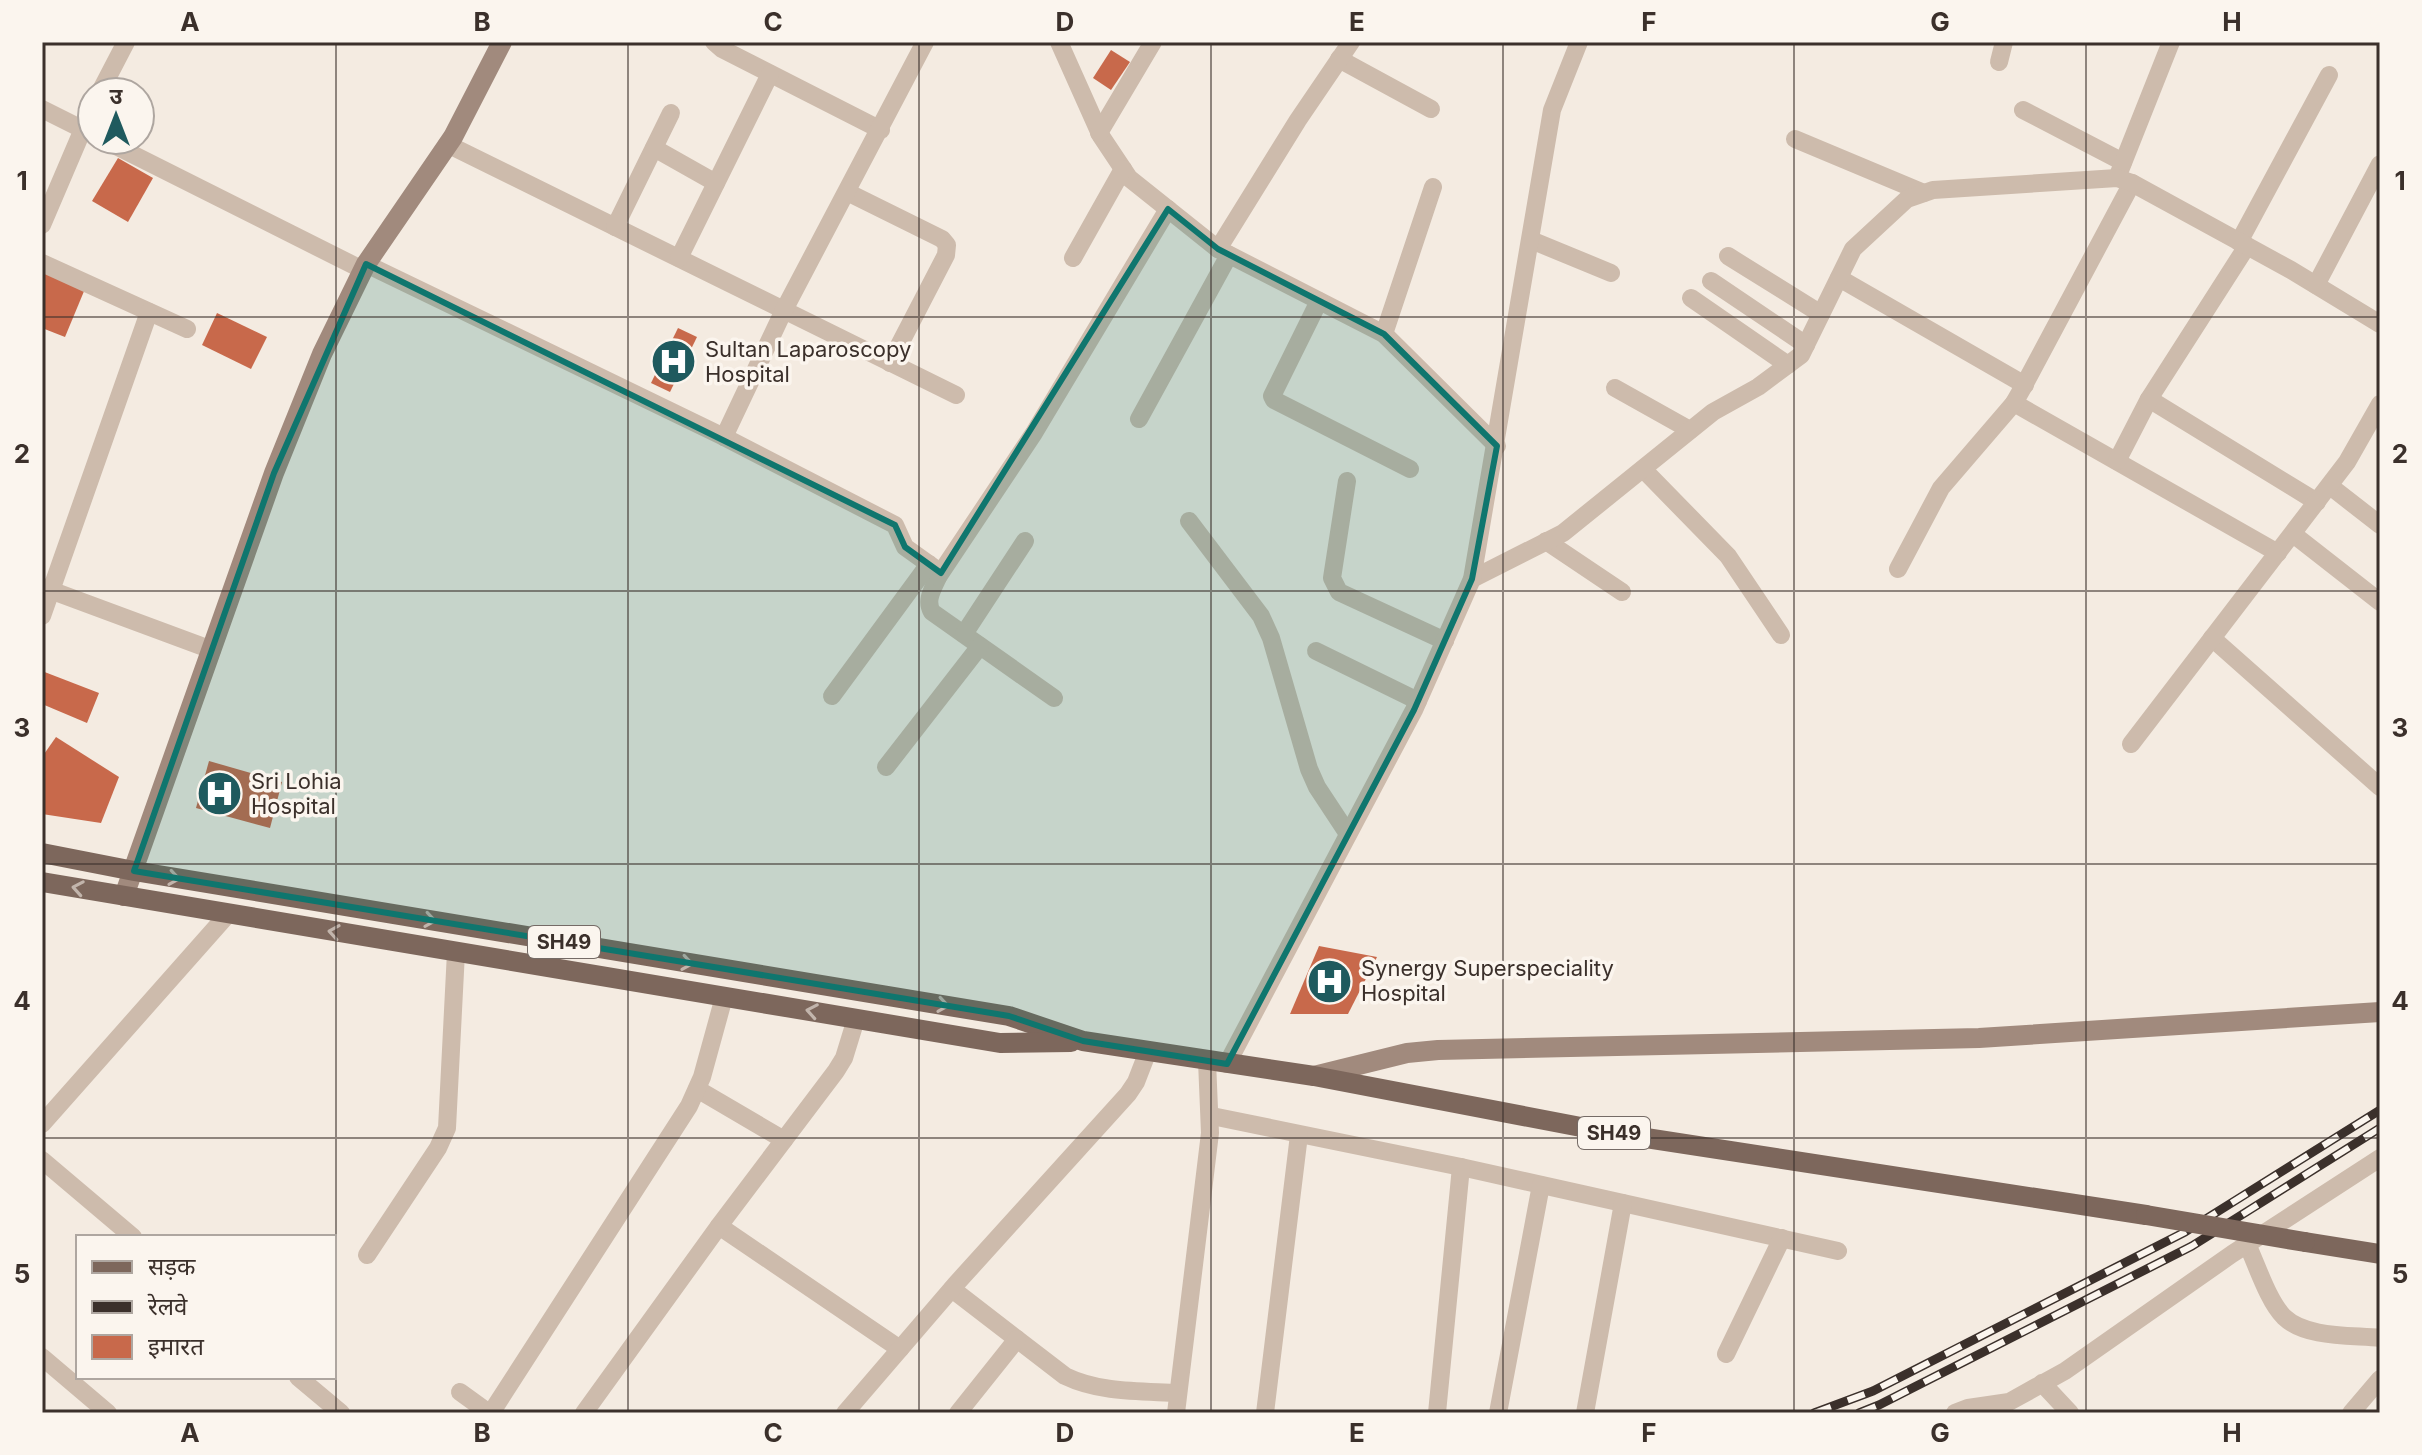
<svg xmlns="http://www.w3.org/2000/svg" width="2422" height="1455" font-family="Inter,'Noto Sans Devanagari',sans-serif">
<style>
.building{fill:#c8694b}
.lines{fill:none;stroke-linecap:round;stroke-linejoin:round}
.street{stroke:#cdbbac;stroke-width:18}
.secondary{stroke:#a18a7d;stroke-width:20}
.primary{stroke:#7d675c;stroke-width:20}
.rail-casing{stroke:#3b302b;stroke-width:9}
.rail{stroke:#fbf5ee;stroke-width:6;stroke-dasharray:18;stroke-linecap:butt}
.primary-bridge{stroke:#7d675c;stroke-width:20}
.oneway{stroke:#c2b5ac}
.marked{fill:#0f766e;fill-opacity:0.2;stroke:#0f766e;stroke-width:6;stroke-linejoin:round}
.grid{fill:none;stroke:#3b302b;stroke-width:2;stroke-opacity:0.55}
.labels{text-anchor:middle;stroke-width:7;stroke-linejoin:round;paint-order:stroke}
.shield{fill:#fbf5ee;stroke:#756b66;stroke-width:2}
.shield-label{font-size:20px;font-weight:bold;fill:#3b302b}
.poi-label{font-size:22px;fill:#3b302b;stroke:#fbf5ee;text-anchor:start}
.neatline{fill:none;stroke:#3b302b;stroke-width:3}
.grid-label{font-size:26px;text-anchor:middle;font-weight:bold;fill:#3b302b}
</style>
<rect width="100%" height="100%" fill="#f4ebe1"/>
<g class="building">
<polygon points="1111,50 1130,62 1111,90 1093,78"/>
<polygon points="118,158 153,178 128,222 92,201"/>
<polygon points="42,266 87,284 65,337 42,328"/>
<polygon points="217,313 267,337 251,369 202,345"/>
<polygon points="678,328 697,337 670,392 651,383"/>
<polygon points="42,671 99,693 87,723 42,704"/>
<polygon points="56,737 119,777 101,823 42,814 42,757"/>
<polygon points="209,761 282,782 270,828 196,808"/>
<polygon points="1319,946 1377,957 1348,1014 1290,1014"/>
</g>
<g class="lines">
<g class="street">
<polyline points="714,42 722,49 881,130"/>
<polyline points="1059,42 1101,136 1129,178 1218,249 1384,334 1497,446"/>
<polyline points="1339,59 1431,109"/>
<polyline points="1999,62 2004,42"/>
<polyline points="100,92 126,42"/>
<polyline points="42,109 90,133"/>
<polyline points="2023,110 2123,162"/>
<polyline points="1099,133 1153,42"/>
<polyline points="1795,139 1924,193"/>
<polyline points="104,140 363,270"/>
<polyline points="447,144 956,395"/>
<polyline points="654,148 716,183"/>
<polyline points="2117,178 2171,42"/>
<polyline points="847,192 942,239 947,245 946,255 890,363"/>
<polyline points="42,225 92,108"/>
<polyline points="615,227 671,113"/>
<polyline points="1531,240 1611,273"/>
<polyline points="2239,242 2329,75"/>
<polyline points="1218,249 1298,120 1351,42"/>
<polyline points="1728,256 1821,314"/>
<polyline points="679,258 770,74"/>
<polyline points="1073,258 1123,169"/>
<polyline points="42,263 187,329"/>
<path d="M366 264 724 437 895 525 905 547 933 567 938 577C933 589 925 600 932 612L1054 698"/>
<polyline points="1839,278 2025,385"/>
<polyline points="1711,281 1806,345"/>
<polyline points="2316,285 2380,164"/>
<polyline points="1691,298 1788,365"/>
<polyline points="1319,301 1272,396 1274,400 1410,469"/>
<polyline points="1384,334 1433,187"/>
<polyline points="1615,388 1690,430"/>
<polyline points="2149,399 2317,502"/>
<polyline points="2014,403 2278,553"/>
<polyline points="1139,419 1229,255"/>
<polyline points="724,437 784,310 925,42"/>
<polyline points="2117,461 2149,399 2247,246"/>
<polyline points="1643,469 1728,556 1781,635"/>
<polyline points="1347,481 1332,578 1339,592 1445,641"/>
<polyline points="2330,486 2380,525"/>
<polyline points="1189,521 1261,616 1271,638 1309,769 1317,787 1348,834"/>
<polyline points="2293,534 2380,602"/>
<polyline points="1546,541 1622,592"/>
<polyline points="1898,569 1941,488 2014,403 2022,389 2132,183"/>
<polyline points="938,577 1034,433 1168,209"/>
<polyline points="1472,579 1563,533 1713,412 1758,387 1801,355 1853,249 1907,199 1933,190 2117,178 2132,183 2291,270 2380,324"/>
<polyline points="42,587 212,650"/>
<polyline points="42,616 149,312"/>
<polyline points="964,634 1025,541"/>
<polyline points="2212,638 2380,787"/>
<polyline points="1316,651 1418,701"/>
<polyline points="832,696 929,564"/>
<polyline points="2131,744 2347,462 2380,404"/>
<polyline points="886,767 980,646"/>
<polyline points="1227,1064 1414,710 1472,579 1552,110 1579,42"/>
<polyline points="697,1089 784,1140"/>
<polyline points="1212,1116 1461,1167 1838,1251"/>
<polyline points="42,1124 228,914"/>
<polyline points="42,1160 133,1237"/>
<polyline points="719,1226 900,1349"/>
<path d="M2247 1244C2257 1265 2268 1301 2284 1317 2306 1338 2351 1335 2380 1338"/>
<polyline points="367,1255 438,1148 447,1128 456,952"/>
<path d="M952 1289 1065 1376C1100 1393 1140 1391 1178 1393"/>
<polyline points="1726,1354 1782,1238"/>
<polyline points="42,1357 108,1413"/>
<polyline points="298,1377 341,1413"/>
<polyline points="2042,1383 2070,1413"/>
<polyline points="460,1392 489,1413"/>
<polyline points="491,1413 689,1106 702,1077 724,997"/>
<polyline points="584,1413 719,1226 836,1071 844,1058 856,1019"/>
<polyline points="845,1413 955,1285 1128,1094 1136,1082 1148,1051"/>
<polyline points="958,1413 1017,1339"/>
<polyline points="1176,1413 1210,1133 1207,1061"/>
<polyline points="1265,1413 1299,1135"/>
<polyline points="1437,1413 1461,1167"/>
<polyline points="1498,1413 1541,1185"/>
<polyline points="1585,1413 1623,1203"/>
<polyline points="1955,1413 1968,1408 2009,1402 2065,1371 2232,1254 2380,1158"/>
<polyline points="2351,1413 2380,1379"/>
</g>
<g class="secondary">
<polyline points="124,896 274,473 322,354 366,264 453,137 502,42"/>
<polyline points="1314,1076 1407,1053 1438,1050 1979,1038 2380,1012"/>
</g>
<g class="primary">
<polyline points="42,853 134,871 1009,1016 1083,1041 1314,1076 1607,1132 2146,1215"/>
<polyline points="42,882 1000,1043 1071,1042"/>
<polyline points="2305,1242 2380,1254"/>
</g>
<defs>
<g id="rail">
<polyline points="1814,1413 1873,1391 2185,1232 2380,1110"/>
<polyline points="1859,1413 1879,1405 2192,1246 2380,1128"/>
</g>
</defs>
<use href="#rail" class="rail-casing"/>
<use href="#rail" class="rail"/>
<polyline class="primary-bridge" points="2146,1215 2305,1242"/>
</g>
<defs><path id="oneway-chevron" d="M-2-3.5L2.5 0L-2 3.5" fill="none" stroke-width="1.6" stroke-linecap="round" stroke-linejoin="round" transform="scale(2)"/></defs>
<g class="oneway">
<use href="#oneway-chevron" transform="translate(174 878) rotate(9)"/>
<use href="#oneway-chevron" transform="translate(78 888) rotate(-170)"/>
<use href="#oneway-chevron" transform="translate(430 920) rotate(9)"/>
<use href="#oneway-chevron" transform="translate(334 932) rotate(-171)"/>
<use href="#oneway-chevron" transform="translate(687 963) rotate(9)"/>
<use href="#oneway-chevron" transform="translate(943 1005) rotate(9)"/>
<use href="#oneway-chevron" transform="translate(812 1011) rotate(-170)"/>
</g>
<path class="marked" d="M1168 209 1218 249 1384 334 1497 446 1472 579 1414 710 1227 1064 1083 1041 1009 1016 134 871 274 473 366 264 895 525 905 547 941 573Z"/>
<path class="grid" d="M336 42V1413M628 42V1413M919 42V1413M1211 42V1413M1503 42V1413M1794 42V1413M2086 42V1413M42 317H2380M42 591H2380M42 864H2380M42 1138H2380"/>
<defs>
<symbol id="hospital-disc" viewBox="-11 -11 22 22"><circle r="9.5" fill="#1f5a5e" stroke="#fbf5ee"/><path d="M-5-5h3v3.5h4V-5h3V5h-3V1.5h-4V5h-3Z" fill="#fff"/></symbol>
</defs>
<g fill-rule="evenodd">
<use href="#hospital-disc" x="648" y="336" width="51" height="51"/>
<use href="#hospital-disc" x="194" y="768" width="51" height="51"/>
<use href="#hospital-disc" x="1304" y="956" width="51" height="51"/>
</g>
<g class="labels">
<g class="shield">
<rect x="528" y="926" width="72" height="32" rx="6"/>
<rect x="1578" y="1117" width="72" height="32" rx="6"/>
</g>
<g class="shield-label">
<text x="564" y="949">SH49</text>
<text x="1614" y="1140">SH49</text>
</g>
<g class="poi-label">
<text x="705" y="357">Sultan Laparoscopy<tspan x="705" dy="25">Hospital</tspan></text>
<text x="251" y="789">Sri Lohia<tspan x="251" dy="25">Hospital</tspan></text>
<text x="1361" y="976">Synergy Superspeciality<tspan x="1361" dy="25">Hospital</tspan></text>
</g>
</g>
<rect width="2422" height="1455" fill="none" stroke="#fbf5ee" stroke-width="88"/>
<rect x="76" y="1235" width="260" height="144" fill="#fbf5ee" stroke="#aea6a0" stroke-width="2"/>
<rect x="92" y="1261" width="40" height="12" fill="#7d675c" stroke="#aea6a0" stroke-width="2"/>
<text x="148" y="1275" font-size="24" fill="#3b302b">सड़क</text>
<rect x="92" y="1301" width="40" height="12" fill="#3b302b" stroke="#aea6a0" stroke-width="2"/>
<text x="148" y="1315" font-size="24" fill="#3b302b">रेलवे</text>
<rect x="92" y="1335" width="40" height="24" fill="#c8694b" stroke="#aea6a0" stroke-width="2"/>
<text x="148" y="1355" font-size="24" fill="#3b302b">इमारत</text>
<g transform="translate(116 116)"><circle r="38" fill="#fbf5ee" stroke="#aea6a0" stroke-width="2"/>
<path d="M0-6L14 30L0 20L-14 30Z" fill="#1f5a5e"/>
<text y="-12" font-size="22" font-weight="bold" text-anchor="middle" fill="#3b302b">उ</text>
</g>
<rect x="44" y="44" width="2334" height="1367" class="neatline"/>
<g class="grid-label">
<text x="190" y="31">A</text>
<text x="482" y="31">B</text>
<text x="773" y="31">C</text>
<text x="1065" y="31">D</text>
<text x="1357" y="31">E</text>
<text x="1649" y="31">F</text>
<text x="1940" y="31">G</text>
<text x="2232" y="31">H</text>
<text x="22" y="190">1</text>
<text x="2400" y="190">1</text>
<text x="22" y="463">2</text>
<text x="2400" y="463">2</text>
<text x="22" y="737">3</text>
<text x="2400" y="737">3</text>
<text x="22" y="1010">4</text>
<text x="2400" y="1010">4</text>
<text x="22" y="1283">5</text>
<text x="2400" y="1283">5</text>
<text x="190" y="1442">A</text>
<text x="482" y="1442">B</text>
<text x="773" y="1442">C</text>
<text x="1065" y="1442">D</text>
<text x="1357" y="1442">E</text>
<text x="1649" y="1442">F</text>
<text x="1940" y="1442">G</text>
<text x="2232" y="1442">H</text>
</g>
</svg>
